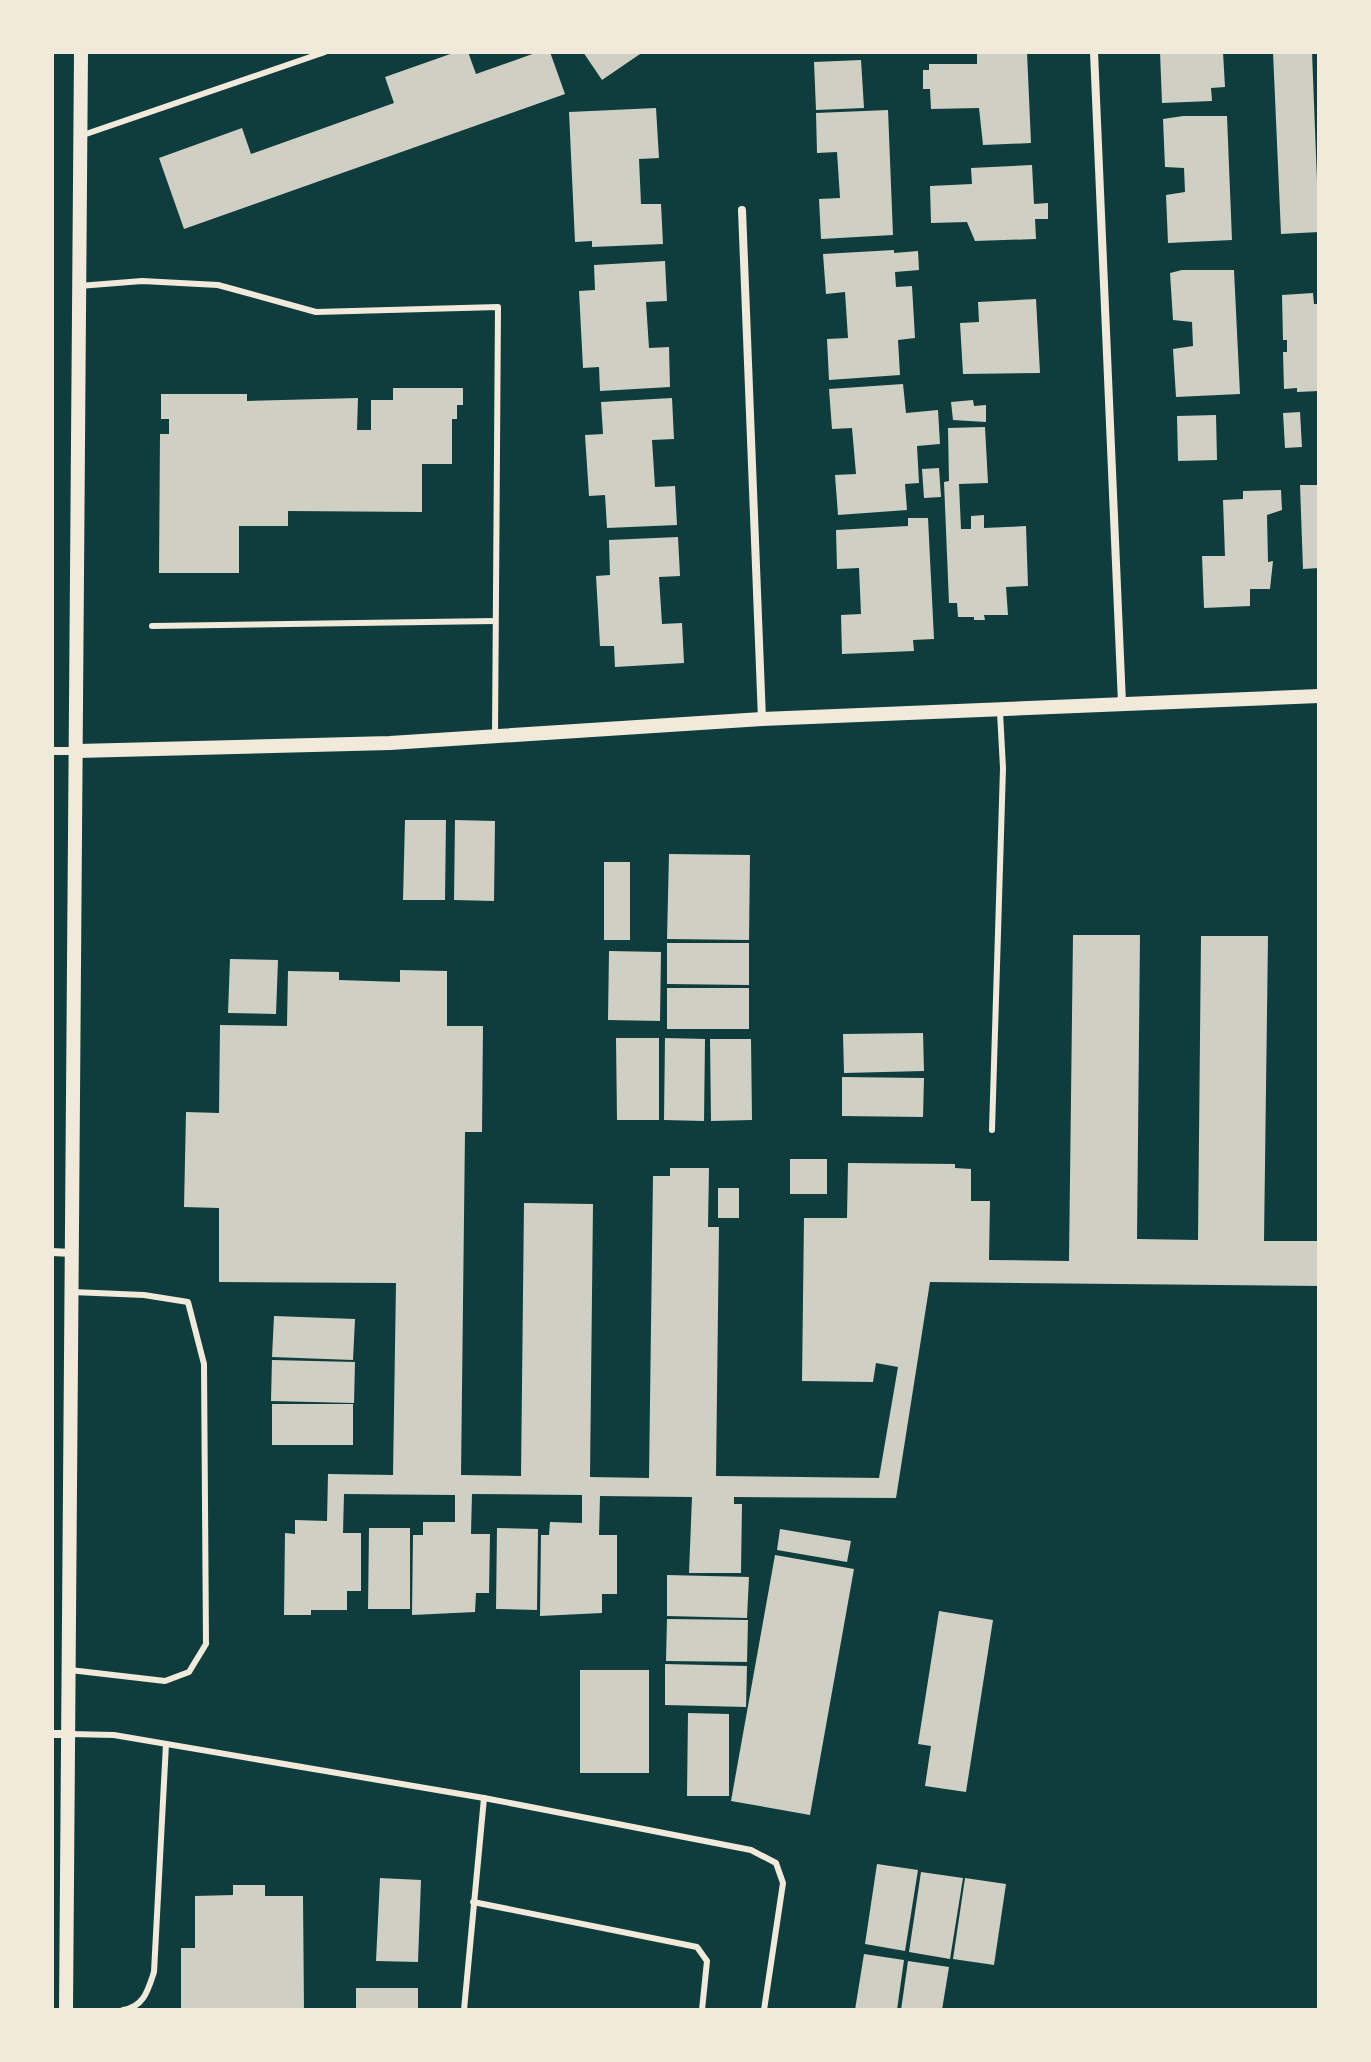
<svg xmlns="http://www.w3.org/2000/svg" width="1371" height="2062" font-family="Raleway,sans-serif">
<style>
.building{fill:#cfcfc3}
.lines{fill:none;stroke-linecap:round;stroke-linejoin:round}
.service{stroke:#f1e9da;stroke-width:6}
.minor{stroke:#f1e9da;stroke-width:8}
.tertiary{stroke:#f1e9da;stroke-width:14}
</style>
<rect width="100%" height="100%" fill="#0f3d3e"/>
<g class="building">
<polygon points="456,52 468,52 476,74 538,52 550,52 565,94 184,229 159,158 242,128 251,154 394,103 385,77"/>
<polygon points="583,52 643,52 602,80"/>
<polygon points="977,52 1027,52 1031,143 983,145 979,108 931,109 930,89 923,89 923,70 929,70 929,64 977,64"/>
<polygon points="1160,52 1223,52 1225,87 1211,88 1212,101 1162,103"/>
<polygon points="1273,52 1312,52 1319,232 1281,234"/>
<polygon points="861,60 864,108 816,110 814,62"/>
<polygon points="656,108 659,158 639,159 641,204 661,204 663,244 592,247 592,241 575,242 569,112"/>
<polygon points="888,110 893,235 821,239 819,199 840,198 837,152 817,153 816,113"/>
<polygon points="1183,116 1227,116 1232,240 1168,243 1166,195 1185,192 1184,168 1165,167 1163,119"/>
<polygon points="1032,165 1034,204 1048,203 1048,219 1035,219 1036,239 975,241 967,222 931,223 930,186 972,184 971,168"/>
<polygon points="894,250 894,253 918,251 919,270 895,272 896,287 912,286 915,338 898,340 900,375 829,380 827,339 848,338 845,292 826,294 823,254"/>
<polygon points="665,261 667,301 646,302 649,348 669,347 670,387 600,391 599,367 583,368 579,291 595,290 594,265"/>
<polygon points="1182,270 1234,270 1240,394 1176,397 1173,349 1193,346 1192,322 1173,320 1170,273"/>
<polygon points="1313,293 1314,304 1319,304 1319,391 1297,392 1297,388 1284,389 1283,352 1287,352 1287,340 1283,340 1282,295"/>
<polygon points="1036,299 1040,373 963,374 960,323 979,322 978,302"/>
<polygon points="903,384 906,413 938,410 940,444 917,446 919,483 905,484 907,510 838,515 835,475 856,474 852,428 832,429 829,389"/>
<polygon points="393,388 463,388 463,405 457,405 457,419 452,419 452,464 422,464 422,512 288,511 288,526 239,526 239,573 159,573 160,434 169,434 169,419 161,419 161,394 247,394 247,401 358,398 357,430 371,430 371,400 393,400"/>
<polygon points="672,398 674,439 652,440 655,487 675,486 677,525 607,528 605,495 589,496 585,435 603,434 601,402"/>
<polygon points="973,400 974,406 986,405 986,422 953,420 951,402"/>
<polygon points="1300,412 1302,447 1285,448 1283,413"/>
<polygon points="1216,415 1217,460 1178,461 1177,416"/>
<polygon points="985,427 988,483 959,484 961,529 971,529 971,516 984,515 984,528 1026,526 1028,586 1006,587 1008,615 984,615 985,620 974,620 974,617 958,617 957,603 949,603 944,482 949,481 948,428"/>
<polygon points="939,468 941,497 924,498 922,469"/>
<polygon points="1300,485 1319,485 1319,568 1303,569"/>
<polygon points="1281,490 1282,510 1267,515 1268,562 1273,561 1270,589 1250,589 1250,606 1204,608 1202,556 1225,556 1223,500 1243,499 1243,491"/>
<polygon points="908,518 928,518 934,639 913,640 914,651 842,654 841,615 861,614 859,568 837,569 836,530 908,526"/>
<polygon points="678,537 680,576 659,577 662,624 682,623 684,663 615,667 614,646 600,646 596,576 610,575 609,540"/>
<polygon points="405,820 446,820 445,900 403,900"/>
<polygon points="455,820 495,821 494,901 454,900"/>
<polygon points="669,854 750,855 749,940 667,939"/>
<rect x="604" y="862" width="26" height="78"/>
<polygon points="1073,935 1140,935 1137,1239 1198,1240 1201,936 1268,936 1264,1241 1319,1241 1319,1286 930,1282 896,1498 734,1497 734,1504 742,1504 741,1573 689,1573 692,1497 600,1496 599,1535 617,1535 617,1594 602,1594 602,1613 540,1616 541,1535 549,1535 550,1522 582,1523 582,1495 472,1494 471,1534 490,1534 489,1593 476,1593 475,1612 412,1615 413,1535 423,1535 423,1522 455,1522 455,1495 344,1494 343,1533 361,1533 361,1591 347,1591 347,1610 311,1610 311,1615 284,1615 285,1533 295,1534 295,1520 327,1521 328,1474 393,1475 396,1283 219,1282 219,1208 184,1207 186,1112 219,1113 220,1025 287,1026 288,971 339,972 339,980 400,982 400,970 447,971 447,1026 483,1026 482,1132 465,1132 461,1475 521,1476 524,1203 593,1204 590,1477 649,1478 653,1176 670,1176 670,1168 709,1168 708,1227 719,1227 716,1476 879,1478 898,1367 876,1363 873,1382 802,1381 804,1218 847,1218 848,1163 955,1164 955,1168 971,1169 971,1201 990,1201 989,1260 1069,1261"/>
<polygon points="667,943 749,943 749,985 667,984"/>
<polygon points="609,951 661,952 660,1021 608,1020"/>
<polygon points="230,959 278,960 276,1014 228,1013"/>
<rect x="667" y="988" width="82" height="41"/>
<polygon points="923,1033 924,1071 844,1073 843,1034"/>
<polygon points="616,1038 659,1038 659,1120 617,1120"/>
<polygon points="665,1038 705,1039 704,1121 664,1120"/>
<polygon points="710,1039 751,1039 752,1120 711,1121"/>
<polygon points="842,1077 924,1078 923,1117 842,1116"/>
<rect x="790" y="1159" width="37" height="35"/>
<rect x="718" y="1188" width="21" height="30"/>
<polygon points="274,1316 355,1319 353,1360 272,1357"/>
<polygon points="272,1360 355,1362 354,1403 271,1401"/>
<rect x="272" y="1404" width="81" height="41"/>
<polygon points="369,1528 410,1528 410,1609 368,1609"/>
<polygon points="497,1528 538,1529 537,1610 496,1609"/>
<polygon points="780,1529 851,1541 847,1562 777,1550"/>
<polygon points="775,1555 854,1569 810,1815 731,1801"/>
<polygon points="667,1575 749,1577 747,1618 667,1616"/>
<polygon points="939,1611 993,1620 966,1792 925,1786 931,1746 918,1744"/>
<polygon points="667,1619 748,1620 747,1662 666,1661"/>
<polygon points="665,1664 747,1666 746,1707 665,1705"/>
<rect x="580" y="1670" width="69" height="103"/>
<polygon points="688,1713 729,1714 729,1796 687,1796"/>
<polygon points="877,1864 918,1870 905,1951 865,1944"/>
<polygon points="921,1872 963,1878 950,1959 909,1952"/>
<polygon points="380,1878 421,1880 418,1962 376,1961"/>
<polygon points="965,1878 1006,1884 994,1965 953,1959"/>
<polygon points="233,1885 265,1885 265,1896 303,1896 304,2010 181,2010 181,1948 195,1948 195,1896 233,1895"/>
<polygon points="864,1954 904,1960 897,2010 855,2010"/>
<polygon points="908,1961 949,1967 942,2010 901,2010"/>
<rect x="356" y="1988" width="62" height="22"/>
</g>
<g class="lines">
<g class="service">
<polyline points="83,135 325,52"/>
<polyline points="79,286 142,281 218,285 316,312 498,307 495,736"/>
<polyline points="152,626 495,621"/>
<polyline points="992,1130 1003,768 1000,712"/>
<polyline points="70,1670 165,1681 189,1672 206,1644 204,1364 188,1302 144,1295 72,1292"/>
<polyline points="70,1734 114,1735 484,1798 751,1850 776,1863 783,1883 764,2010"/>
<polyline points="473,1902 697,1947 707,1961 702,2010"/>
<path d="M123 2010C144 2007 148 1990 154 1972L166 1744"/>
<polyline points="464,2010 484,1798"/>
</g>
<g class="minor">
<polyline points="1094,52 1122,703"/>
<polyline points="742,210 762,719"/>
<polyline points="52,751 77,751"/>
<polyline points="52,1252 72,1253"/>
<polyline points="52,1734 70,1734"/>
</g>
<g class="tertiary">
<polyline points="77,751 390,743 762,719 1319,696"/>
<polyline points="66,2010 81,52"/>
</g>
</g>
<rect width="1371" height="2062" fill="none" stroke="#f1e9da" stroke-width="108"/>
</svg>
